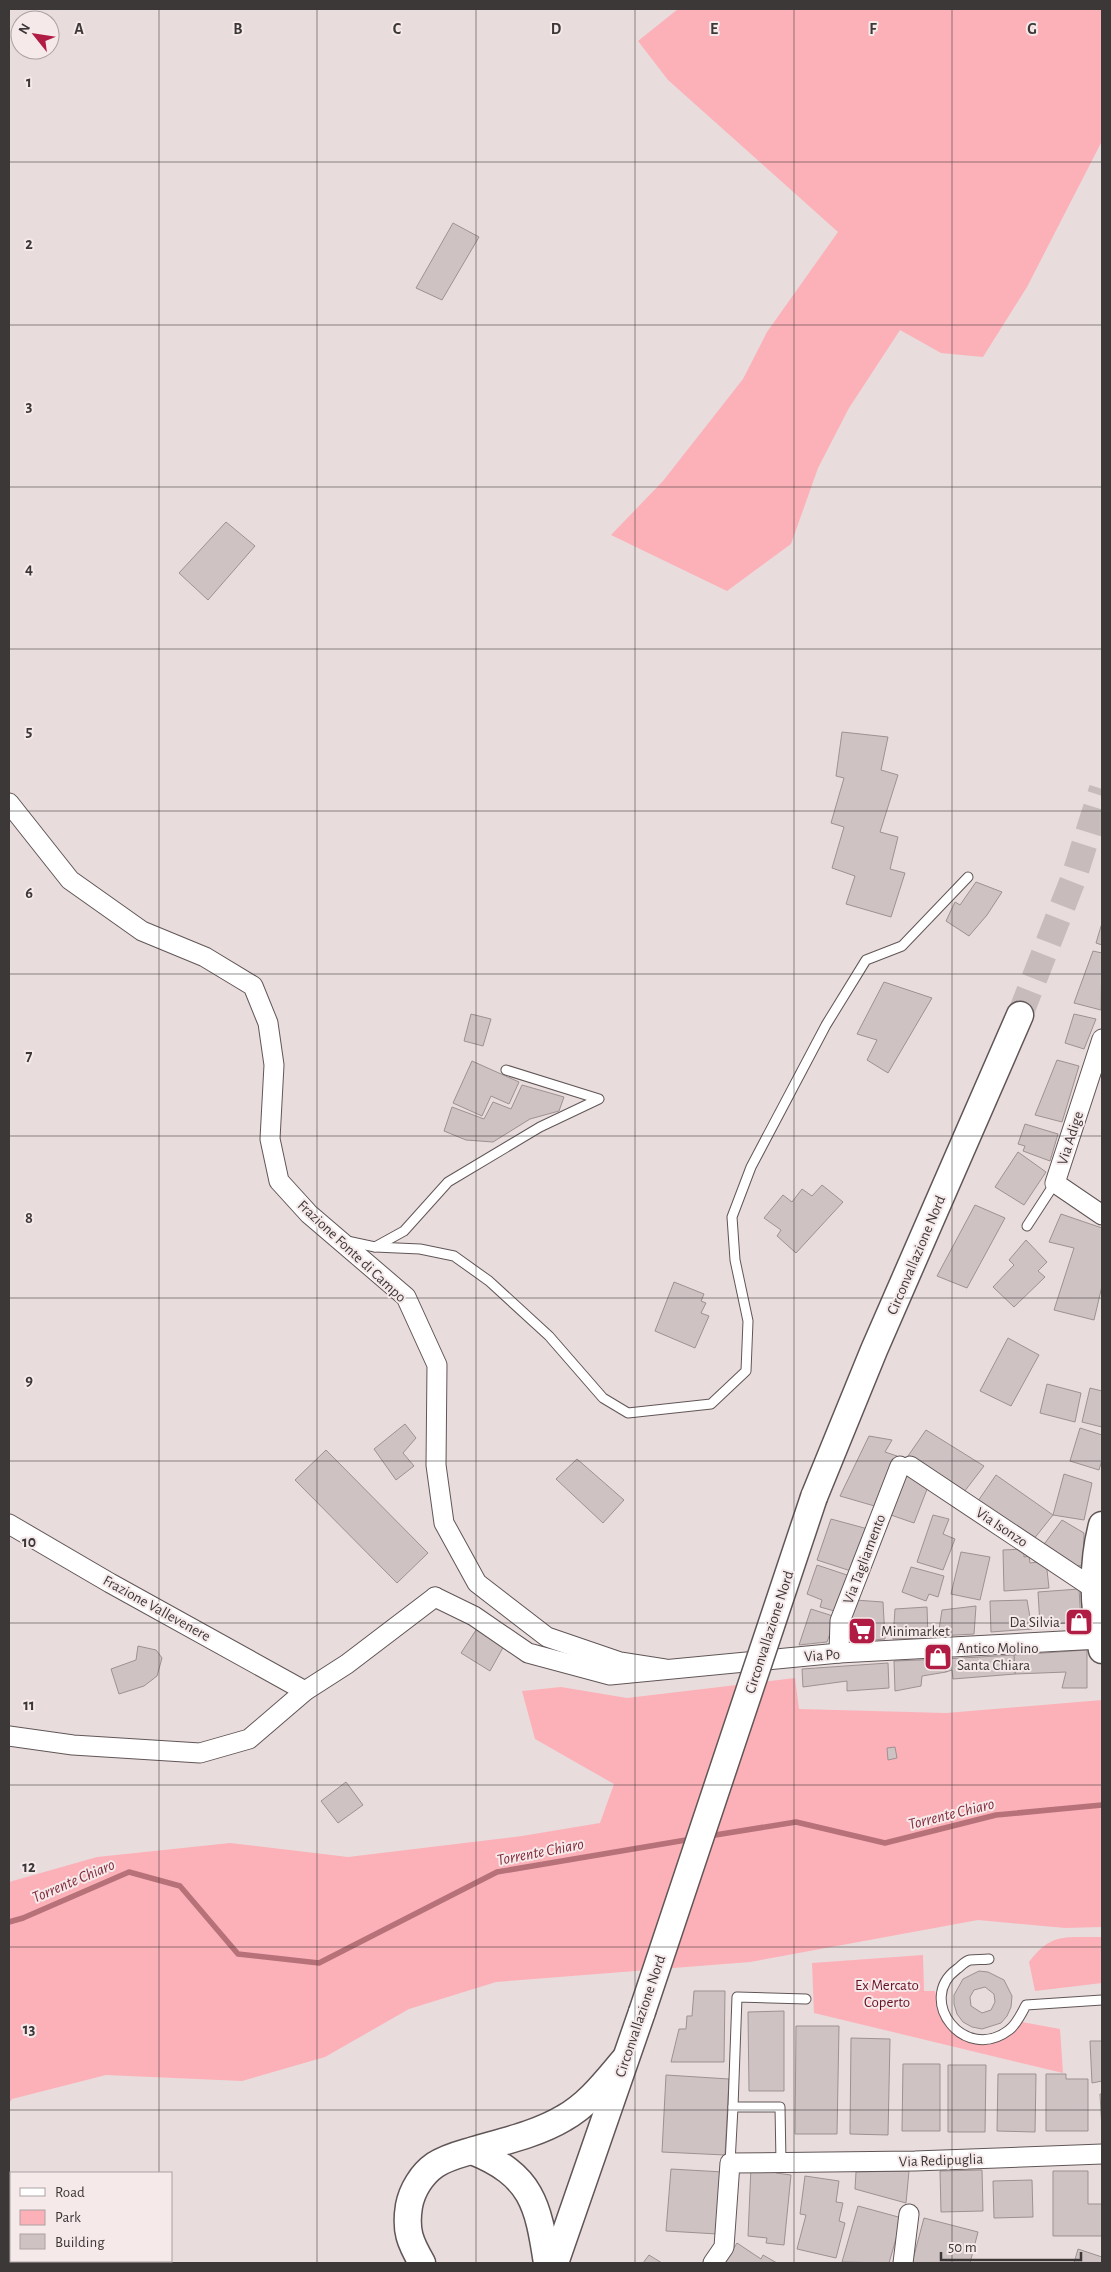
<svg xmlns="http://www.w3.org/2000/svg" width="1111" height="2272" font-family="'Alegreya Sans',sans-serif">
<style>
.green{fill:#fcb1b8}
.lines{fill:none;stroke-linecap:round;stroke-linejoin:round}
.stream{stroke:#b77179;stroke-width:5.5}
.building{fill:#cfc2c3;stroke:#9d9192;fill-rule:evenodd}
.secondary-tunnel{stroke:#c7bbbb;stroke-width:26;stroke-dasharray:26 13;stroke-linecap:butt}
.lane-casing{stroke:#615657;stroke-width:11}
.street-casing{stroke:#615657;stroke-width:21}
.secondary-casing{stroke:#615657;stroke-width:29}
.lane{stroke:#fff;stroke-width:9}
.street{stroke:#fff;stroke-width:19}
.secondary{stroke:#fff;stroke-width:26}
.secondary-bridge-casing{stroke:#615657;stroke-width:29;stroke-linecap:butt}
.secondary-bridge{stroke:#fff;stroke-width:26}
.grid{fill:none;stroke:#3d3838;stroke-width:1;stroke-opacity:0.55}
.labels{text-anchor:middle;stroke-width:4;stroke-linejoin:round;paint-order:stroke}
.street-label{font-size:15px;fill:#3d3838;stroke:#f6e9ea}
.poi-label{font-size:15px;fill:#3d3838;stroke:#f6e9ea;text-anchor:start}
.park-label{font-size:15px;fill:#681126;stroke:#f6e9ea}
.water-label{font-size:16px;font-style:italic;fill:#832c3c;stroke:#f6e9ea}
.grid-label{font-size:16px;text-anchor:middle;font-weight:bold;fill:#3d3838;stroke:#f6e9ea;stroke-width:4;stroke-linejoin:round;paint-order:stroke}
</style>
<rect width="100%" height="100%" fill="#e9dcdc"/>
<g class="green">
<polygon points="678,9 1102,9 1102,141 1027,287 983,357 941,353 900,330 849,408 818,468 791,544 727,591 611,535 663,481 743,379 767,332 838,232 668,80 638,41"/>
<polygon points="795,1678 799,1709 946,1713 1102,1700 1102,1927 1065,1928 978,1920 750,1962 496,1982 409,2009 325,2057 242,2081 106,2075 12,2099 9,2103 9,1882 97,1857 230,1843 348,1857 522,1836 600,1823 614,1784 535,1739 522,1691 561,1687 627,1698"/>
<path d="M1102 1937V1983L1035 1991 1029 1962C1052 1931 1067 1938 1102 1937Z"/>
<polygon points="923,1955 924,1991 935,1991 945,2025 963,2040 987,2044 1003,2040 1022,2022 1060,2029 1063,2073 814,2013 812,1963"/>
</g>
<g class="lines">
<g class="stream">
<polyline points="709,1836 796,1822 885,1843 996,1815 1102,1805"/>
<polyline points="9,1922 23,1918 129,1872 180,1886 238,1954 319,1963 497,1872 692,1839"/>
</g>
</g>
<g class="building">
<polygon points="453,223 479,237 442,300 416,288"/>
<polygon points="226,522 255,546 208,600 179,573"/>
<polygon points="842,732 888,737 881,770 898,775 880,832 898,837 890,869 905,873 891,917 846,904 855,876 832,868 844,827 831,823 844,778 836,776"/>
<polygon points="976,882 1002,892 987,915 969,936 946,921 955,902 960,905"/>
<polygon points="1102,923 1102,945 1096,943"/>
<polygon points="1093,951 1102,953 1101,1010 1074,1003"/>
<polygon points="884,982 932,998 888,1073 867,1060 877,1040 857,1034"/>
<polygon points="471,1014 491,1019 483,1046 464,1041"/>
<polygon points="1074,1014 1096,1019 1084,1049 1065,1043"/>
<polygon points="1057,1060 1079,1066 1062,1122 1035,1115"/>
<polygon points="472,1061 519,1082 509,1104 491,1096 482,1116 453,1103"/>
<polygon points="522,1085 564,1097 559,1111 530,1119 493,1142 466,1140 444,1131 452,1107 484,1119 493,1102 511,1109"/>
<polygon points="1025,1124 1058,1134 1050,1161 1023,1151 1025,1146 1018,1144"/>
<polygon points="1018,1152 1046,1172 1024,1205 995,1187"/>
<polygon points="822,1185 843,1202 796,1253 777,1236 781,1230 764,1218 783,1195 792,1202 802,1189 812,1196"/>
<polygon points="975,1205 1005,1218 967,1288 937,1276"/>
<polygon points="1061,1214 1102,1228 1102,1286 1094,1320 1054,1310 1074,1248 1049,1242"/>
<polygon points="1026,1240 1047,1262 1038,1271 1045,1277 1014,1307 993,1287 1014,1265 1009,1260"/>
<polygon points="674,1282 704,1294 701,1301 706,1303 701,1313 709,1316 695,1348 655,1331"/>
<polygon points="1008,1338 1039,1355 1011,1406 980,1391"/>
<polygon points="1047,1384 1081,1393 1075,1422 1040,1413"/>
<polygon points="1090,1388 1102,1391 1102,1427 1082,1422"/>
<polygon points="405,1424 416,1438 403,1453 414,1466 396,1480 374,1449"/>
<polygon points="1080,1428 1102,1435 1102,1460 1099,1470 1070,1461"/>
<polygon points="926,1430 984,1466 964,1492 908,1456"/>
<polygon points="869,1436 892,1440 885,1452 897,1456 878,1507 840,1496"/>
<polygon points="326,1450 428,1553 397,1583 295,1480"/>
<polygon points="577,1459 624,1500 603,1523 556,1479"/>
<polygon points="901,1474 929,1484 914,1523 888,1514"/>
<polygon points="1064,1474 1092,1483 1084,1520 1053,1515"/>
<polygon points="996,1475 1053,1515 1033,1540 978,1501"/>
<polygon points="933,1515 949,1519 943,1534 955,1539 943,1570 917,1562"/>
<polygon points="831,1519 868,1529 851,1571 817,1560"/>
<polygon points="1062,1520 1084,1533 1083,1566 1070,1565 1042,1547"/>
<polygon points="1024,1549 1024,1557 1029,1556 1030,1563 1046,1561 1049,1588 1004,1591 1003,1550"/>
<polygon points="961,1552 990,1557 980,1600 951,1594"/>
<polygon points="817,1565 850,1576 838,1612 820,1607 822,1600 807,1594"/>
<polygon points="911,1567 944,1576 938,1597 929,1594 926,1601 902,1592"/>
<polygon points="1079,1589 1081,1622 1040,1625 1038,1592"/>
<polygon points="855,1600 883,1602 885,1639 851,1642 847,1618"/>
<polygon points="1027,1600 1032,1629 991,1632 990,1601"/>
<polygon points="976,1606 974,1634 938,1636 942,1610"/>
<polygon points="927,1607 928,1638 893,1639 895,1609"/>
<polygon points="811,1609 836,1617 827,1642 799,1645"/>
<polygon points="478,1627 505,1644 490,1671 461,1653"/>
<polygon points="138,1646 156,1650 162,1658 157,1676 144,1686 119,1694 111,1669 136,1660"/>
<polygon points="1087,1650 1087,1688 1062,1688 1066,1672 1015,1674 1014,1655"/>
<polygon points="1014,1655 1015,1674 953,1679 952,1670 946,1672 945,1659"/>
<polygon points="945,1659 946,1672 922,1676 921,1686 895,1691 894,1661"/>
<polygon points="888,1663 889,1688 847,1691 847,1681 803,1687 802,1669"/>
<polygon points="895,1747 897,1758 888,1760 887,1748"/>
<polygon points="346,1782 363,1805 338,1823 321,1801"/>
<path d="M979 1971 988 1972 1004 1980 1012 1996 1011 2007 1007 2016 1001 2023 982 2029 972 2027 963 2022 957 2014 954 2004V1995L963 1979ZM985 1987 994 1994 995 2002 991 2010 982 2013 971 2006 970 1997 974 1990Z"/>
<polygon points="694,1991 725,1991 724,2062 671,2062 679,2029 686,2029 687,2016 692,2016"/>
<polygon points="784,2011 784,2091 749,2091 748,2012"/>
<polygon points="796,2026 839,2026 837,2134 795,2134"/>
<polygon points="851,2038 890,2039 888,2135 850,2134"/>
<polygon points="1090,2041 1102,2041 1102,2081 1092,2083"/>
<polygon points="903,2064 940,2064 940,2131 902,2131"/>
<polygon points="948,2065 986,2065 985,2132 948,2132"/>
<polygon points="998,2074 1036,2074 1035,2132 997,2131"/>
<polygon points="1046,2074 1066,2074 1066,2079 1088,2079 1088,2131 1046,2131"/>
<polygon points="666,2075 729,2079 725,2155 662,2152"/>
<polygon points="1100,2094 1102,2094 1102,2130"/>
<polygon points="751,2167 776,2168 776,2173 791,2175 784,2245 766,2243 767,2238 748,2236"/>
<polygon points="671,2169 723,2172 718,2234 666,2231"/>
<polygon points="982,2170 983,2211 941,2212 940,2171"/>
<polygon points="909,2171 906,2203 855,2189 856,2172"/>
<polygon points="1053,2171 1088,2171 1088,2204 1102,2204 1102,2236 1053,2236"/>
<polygon points="805,2176 839,2181 836,2202 843,2203 839,2221 845,2223 836,2258 797,2249 806,2215 800,2214"/>
<polygon points="1032,2180 1033,2217 994,2218 993,2181"/>
<polygon points="858,2206 902,2218 889,2263 842,2262"/>
<polygon points="924,2218 978,2232 970,2263 912,2263"/>
<polygon points="737,2243 761,2259 763,2255 777,2263 724,2263"/>
<polygon points="1078,2249 1102,2257 1102,2263 1074,2263"/>
<polygon points="649,2255 662,2263 643,2263"/>
</g>
<g class="lines">
<polyline class="secondary-tunnel" points="1020,1015 1074,877 1102,789"/>
<defs>
<g id="lane">
<polyline points="1027,1226 1055,1183"/>
<polyline points="347,1241 375,1247 404,1231 448,1182 540,1127 599,1099 506,1070"/>
<polyline points="375,1247 420,1249 454,1256 489,1281 549,1336 603,1398 628,1413 711,1404 746,1371 748,1321 735,1260 732,1217 751,1167 826,1025 866,960 902,946 968,877"/>
<path d="M989 1959C983 1960 976 1959 970 1960 965 1961 961 1966 957 1969 915 2000 965 2064 1009 2030 1016 2025 1022 2013 1026 2005L1102 2000"/>
<polyline points="733,2107 737,1997 806,1999"/>
<polyline points="730,2163 733,2107 780,2107 781,2162"/>
</g>
<g id="street">
<polyline points="9,803 70,880 142,931 205,957 253,986 268,1023 274,1065 270,1139 279,1181 309,1214 406,1297 437,1365 436,1465 444,1523 477,1583 547,1637 620,1662 665,1669"/>
<polyline points="1102,1039 1055,1183 1102,1215"/>
<polyline points="910,1466 1093,1588"/>
<polyline points="9,1524 110,1583 305,1691"/>
<polyline points="435,1597 474,1616 528,1653 610,1675 839,1653 1100,1639"/>
<polyline points="839,1653 840,1621 900,1466"/>
<polyline points="9,1736 73,1745 200,1753 249,1739 305,1691 347,1664 435,1597"/>
<polyline points="713,2263 724,2247 730,2163 915,2161 1102,2154"/>
<polyline points="903,2263 909,2214"/>
</g>
<g id="secondary">
<polyline points="814,1497 874,1350 1020,1015"/>
<path d="M1102 1525C1091 1567 1093 1608 1102 1650"/>
<path d="M472 2151C532 2175 538 2204 547 2263"/>
<path d="M422 2263C410 2242 405 2231 409 2206 412 2190 422 2174 435 2165 447 2157 461 2154 474 2150 505 2141 537 2134 564 2118 589 2104 606 2081 624 2060"/>
<polyline points="555,2263 642,2012"/>
</g>
</defs>
<use href="#lane" class="lane-casing"/>
<use href="#street" class="street-casing"/>
<use href="#secondary" class="secondary-casing"/>
<use href="#lane" class="lane"/>
<use href="#street" class="street"/>
<use href="#secondary" class="secondary"/>
<defs>
<polyline id="secondary-bridge" points="642,2012 814,1497"/>
</defs>
<use href="#secondary-bridge" class="secondary-bridge-casing"/>
<use href="#secondary-bridge" class="secondary-bridge"/>
</g>
<path class="grid" d="M159 9V2173M317 9V2263M476 9V2263M635 9V2263M794 9V2263M952 9V2263M9 162H1102M9 325H1102M9 487H1102M9 649H1102M9 811H1102M9 974H1102M9 1136H1102M9 1298H1102M9 1461H1102M9 1623H1102M9 1785H1102M9 1947H1102M9 2110H1102M159 2261V2263"/>
<defs>
<symbol id="shop-square" viewBox="-11 -11 22 22"><rect x="-9" y="-9" width="18" height="18" rx="4" fill="#b01c43" stroke="#f6e9ea"/><path d="M-5-2.5h2.3a2.7 3.5 0 0 1 5.4 0H5L5.5 6h-11ZM-1.5-2.5h3a1.5 2.3 0 0 0-3 0Z" fill="#fff"/></symbol>
<symbol id="supermarket-square" viewBox="-11 -11 22 22"><rect x="-9" y="-9" width="18" height="18" rx="4" fill="#b01c43" stroke="#f6e9ea"/><path d="M-6-5.5h2.5l.6 2H6L4.5 2H-2.5L-4.4-4H-6ZM-1.5 3.2a1.3 1.3 0 1 0 .1 0ZM3 3.2a1.3 1.3 0 1 0 .1 0Z" fill="#fff"/></symbol>
</defs>
<g fill-rule="evenodd">
<use href="#shop-square" x="1063" y="1606" width="32" height="32"/>
<use href="#supermarket-square" x="846" y="1615" width="32" height="32"/>
<use href="#shop-square" x="922" y="1641" width="32" height="32"/>
</g>
<g class="labels">
<g class="street-label">
<text transform="translate(1070 1138) rotate(-72)" y="5">Via Adige</text>
<text transform="translate(352 1251) rotate(43)" y="5">Frazione Fonte di Campo</text>
<text transform="translate(916 1255) rotate(-67)" y="5">Circonvallazione Nord</text>
<text transform="translate(1002 1527) rotate(34)" y="5">Via Isonzo</text>
<text transform="translate(864 1559) rotate(-69)" y="5">Via Tagliamento</text>
<text transform="translate(157 1608) rotate(29)" y="5">Frazione Vallevenere</text>
<text transform="translate(769 1632) rotate(-72)" y="5">Circonvallazione Nord</text>
<text transform="translate(822 1655) rotate(-4)" y="5">Via Po</text>
<text transform="translate(640 2016) rotate(-71)" y="5">Circonvallazione Nord</text>
<text transform="translate(941 2160) rotate(-2)" y="5">Via Redipuglia</text>
</g>
<g class="poi-label">
<text x="1060" y="1627" text-anchor="end">Da Silvia</text>
<text x="881" y="1636">Minimarket</text>
<text x="957" y="1653">Antico Molino<tspan x="957" dy="17">Santa Chiara</tspan></text>
</g>
<g class="park-label">
<text x="887" y="1990">Ex Mercato<tspan x="887" dy="17">Coperto</tspan></text>
</g>
<g class="water-label">
<text transform="translate(951 1813) rotate(-14)" y="6">Torrente Chiaro</text>
<text transform="translate(540 1851) rotate(-11)" y="6">Torrente Chiaro</text>
<text transform="translate(73 1880) rotate(-23)" y="6">Torrente Chiaro</text>
</g>
</g>
<g class="grid-label">
<text x="79" y="34">A</text>
<text x="238" y="34">B</text>
<text x="397" y="34">C</text>
<text x="556" y="34">D</text>
<text x="714" y="34">E</text>
<text x="873" y="34">F</text>
<text x="1032" y="34">G</text>
<text x="29" y="87">1</text>
<text x="29" y="249">2</text>
<text x="29" y="411">3</text>
<text x="29" y="574">4</text>
<text x="29" y="736">5</text>
<text x="29" y="898">6</text>
<text x="29" y="1061">7</text>
<text x="29" y="1223">8</text>
<text x="29" y="1385">9</text>
<text x="29" y="1547">10</text>
<text x="29" y="1710">11</text>
<text x="29" y="1872">12</text>
<text x="29" y="2034">13</text>
</g>
<rect width="1111" height="2272" fill="none" stroke="#3d3838" stroke-width="20"/>
<rect x="10" y="2172" width="162" height="90" fill="#f6e9ea" stroke="#aca2a3"/>
<rect x="20" y="2188" width="25" height="8" fill="#ffffff" stroke="#aca2a3"/>
<text x="55" y="2197" font-size="15" fill="#3d3838">Road</text>
<rect x="20" y="2210" width="25" height="15" fill="#fcb1b8" stroke="#aca2a3"/>
<text x="55" y="2222" font-size="15" fill="#3d3838">Park</text>
<rect x="20" y="2234" width="25" height="15" fill="#cfc2c3" stroke="#aca2a3"/>
<text x="55" y="2247" font-size="15" fill="#3d3838">Building</text>
<g transform="translate(35 35) rotate(300)"><circle r="24" fill="#f6e9ea" stroke="#aca2a3"/>
<path d="M0-4L9 19L0 12L-9 19Z" fill="#b01c43"/>
<text y="-8" font-size="14" font-weight="bold" text-anchor="middle" fill="#3d3838">N</text>
</g>
<path d="M941 2252v8h140v-8" fill="none" stroke="#3d3838" stroke-width="2.5"/>
<text x="948" y="2252" font-size="15" fill="#3d3838" stroke="#f6e9ea" stroke-width="4" paint-order="stroke">50 m</text>
</svg>
